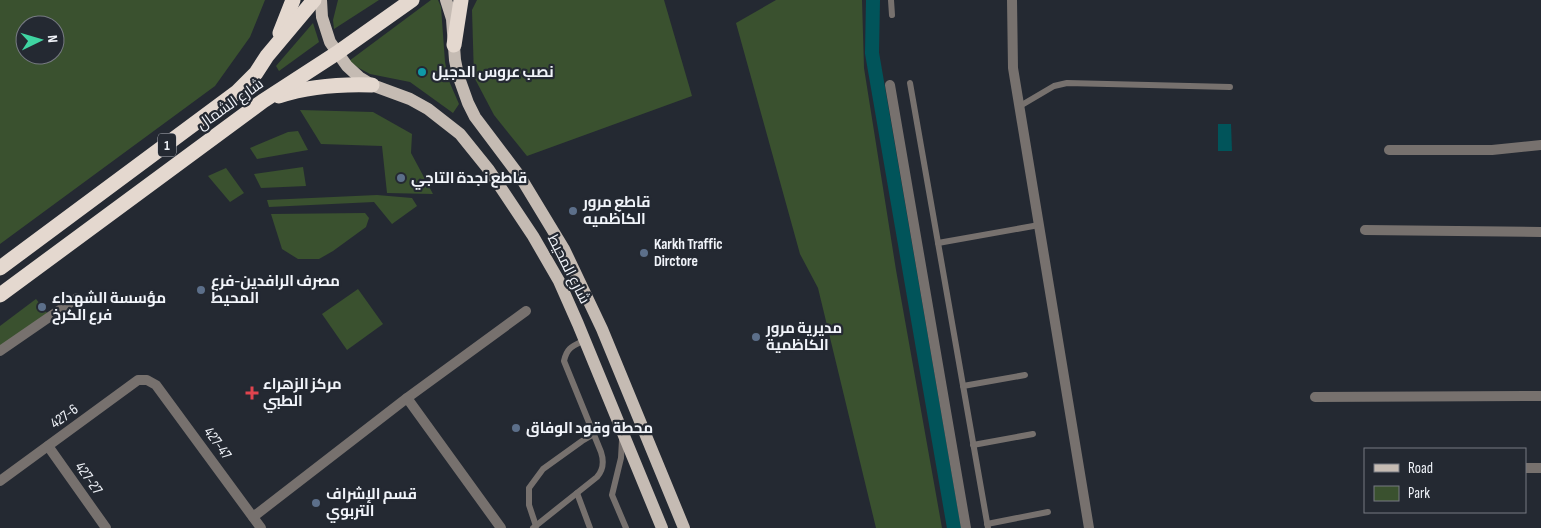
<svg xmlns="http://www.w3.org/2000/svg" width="1541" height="528" font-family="'Sofia Sans Condensed',Cairo,sans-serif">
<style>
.green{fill:#3a512f;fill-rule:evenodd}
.water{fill:#01545a}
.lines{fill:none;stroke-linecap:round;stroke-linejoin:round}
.canal{stroke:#01545a;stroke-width:14}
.lane{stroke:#77716e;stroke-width:6}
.street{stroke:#77716e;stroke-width:10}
.primary{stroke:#c5bbb3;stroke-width:12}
.highway{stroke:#e4d8cf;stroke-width:15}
.culture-dot{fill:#0f9aa8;stroke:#242932;stroke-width:2}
.service-dot{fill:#5c6f8a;stroke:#242932;stroke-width:2}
.health-dot{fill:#e0444e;stroke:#242932;stroke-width:2}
.labels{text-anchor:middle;stroke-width:4.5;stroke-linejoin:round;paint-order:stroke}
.shield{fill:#242932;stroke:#b4b7be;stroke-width:1}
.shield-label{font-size:14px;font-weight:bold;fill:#f1f4fa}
.poi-label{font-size:15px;font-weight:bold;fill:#f1f4fa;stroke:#242932;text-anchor:start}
.street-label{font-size:15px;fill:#f1f4fa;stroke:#242932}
</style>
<rect width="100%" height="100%" fill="#242932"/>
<g class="green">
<path d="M0 0H265L250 37 215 86 0 244ZM25 25H55V55H25Z"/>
<polygon points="338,0 379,0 334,29 333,20"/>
<polygon points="431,0 438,0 441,7 445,62 449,81 459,104 453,113 410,82 370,74 357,67 349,61"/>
<polygon points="477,0 664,0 692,96 527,156 494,115 474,77 472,10"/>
<polygon points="776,0 862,0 864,68 896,270 942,528 876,528 818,288 800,254 736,23"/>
<polygon points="313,23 319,42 279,71 276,66"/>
<polygon points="300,110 373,112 412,134 411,153 433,194 387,193 382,146 321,144"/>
<polygon points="298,131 308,150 257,159 250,148 288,132"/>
<polygon points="303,167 306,186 261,188 254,174"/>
<polygon points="226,168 244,193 230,202 208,176"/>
<polygon points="377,195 412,198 417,206 392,224 374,202 269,207 267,200"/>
<polygon points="365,213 369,218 366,227 333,251 319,259 298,259 282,249 271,214"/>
<polygon points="358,289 383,324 347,350 322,314"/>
<polygon points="36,299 48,314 0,350 0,326"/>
</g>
<polygon class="water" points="1218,124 1231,124 1232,151 1218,151"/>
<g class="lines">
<polyline class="canal" points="873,0 872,53 954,528"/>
<g class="lane">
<polyline points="891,0 892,15"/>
<polyline points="910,83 988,528"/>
<polyline points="1020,106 1054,86 1067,83 1230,87"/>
<polyline points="938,243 1039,225"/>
<polyline points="963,386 1025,375"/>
<polyline points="622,440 621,458 612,495 626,528"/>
<polyline points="973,445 1033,434"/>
<polyline points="577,493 590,528"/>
<polyline points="987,524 1048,512"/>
<polyline points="536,526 529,505 529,488 543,469 582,441 594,434"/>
<path d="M533 528 597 477C604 469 604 461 601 452L564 361C567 347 573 346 585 340"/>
</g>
<g class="street">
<polyline points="1012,0 1013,68 1089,528"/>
<polyline points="890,85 966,528"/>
<polyline points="1389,150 1492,150 1541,145"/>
<polyline points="1365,230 1541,232"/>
<polyline points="0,351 77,298"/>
<polyline points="1315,397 1541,396"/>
<polyline points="407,398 501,528"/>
<polyline points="48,446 106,528"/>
<polyline points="1525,468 1541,468"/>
<polyline points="0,481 138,380 147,380 156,385 261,528"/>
<polyline points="253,517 407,398 526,311"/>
</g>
<g class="primary">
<polyline points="321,0 322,17 330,42 347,66 359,77 372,85 410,99 428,109 460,134 489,170 533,236 559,281 578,324 662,528"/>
<polyline points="446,0 452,19 455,60 458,75 468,103 475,117 521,178 564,249 602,329 684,528"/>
</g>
<g class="highway">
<polyline points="280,33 293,0"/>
<polyline points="454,45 461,0"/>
<path d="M279 96C309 86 341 84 372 85"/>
<polyline points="0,268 237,92 256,73 267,56 314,0"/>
<polyline points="0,295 263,101 337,53 412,0"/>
</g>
</g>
<circle class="culture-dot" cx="422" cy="72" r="5"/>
<g class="service-dot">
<circle cx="401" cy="178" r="5"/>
<circle cx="573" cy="211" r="5"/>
<circle cx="644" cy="253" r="5"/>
<circle cx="201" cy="290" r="5"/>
<circle cx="42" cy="307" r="5"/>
<circle cx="756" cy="337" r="5"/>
<circle cx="516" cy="428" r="5"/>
<circle cx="316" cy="503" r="5"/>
</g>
<path class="health-dot" d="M249.5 385.5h5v5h5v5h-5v5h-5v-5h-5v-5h5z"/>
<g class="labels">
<rect class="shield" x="158" y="133.5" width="18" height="23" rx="4"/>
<g class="shield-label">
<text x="167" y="150">1</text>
</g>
<g class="poi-label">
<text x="432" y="77">نصب عروس الدجيل</text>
<text x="411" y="183">قاطع نجدة التاجي</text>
<text x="583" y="207">قاطع مرور<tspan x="583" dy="17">الكاظميه</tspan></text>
<text x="654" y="249">Karkh Traffic<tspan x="654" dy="17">Dirctore</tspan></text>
<text x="211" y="286">مصرف الرافدين-فرع<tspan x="211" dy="17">المحيط</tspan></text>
<text x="52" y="303">مؤسسة الشهداء<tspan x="52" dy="17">فرع الكرخ</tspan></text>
<text x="766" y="333">مديرية مرور<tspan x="766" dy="17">الكاظمية</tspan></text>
<text x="263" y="389">مركز الزهراء<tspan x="263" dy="17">الطبي</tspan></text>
<text x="526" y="433">محطة وقود الوفاق</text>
<text x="326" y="499">قسم الإشراف<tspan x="326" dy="17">التربوي</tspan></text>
</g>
<g class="street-label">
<text transform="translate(230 104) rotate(-35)" y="5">شارع الشمال</text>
<text transform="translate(569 269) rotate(63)" y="5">شارع المحيط</text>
<text transform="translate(64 416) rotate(-36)" y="5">427-6</text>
<text transform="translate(218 443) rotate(54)" y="5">427-47</text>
<text transform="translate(89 478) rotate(55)" y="5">427-27</text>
</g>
</g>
<rect x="1364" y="448" width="162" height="65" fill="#242932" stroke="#767a82"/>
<rect x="1374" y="464" width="25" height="8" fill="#c5bbb3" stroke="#767a82"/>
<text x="1408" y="473" font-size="15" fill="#f1f4fa">Road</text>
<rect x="1374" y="486" width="25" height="15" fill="#3a512f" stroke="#767a82"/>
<text x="1408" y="498" font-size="15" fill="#f1f4fa">Park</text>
<g transform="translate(40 40) rotate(85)"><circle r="24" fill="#242932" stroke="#767a82"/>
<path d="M0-4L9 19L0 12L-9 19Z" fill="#3fd4a2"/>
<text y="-8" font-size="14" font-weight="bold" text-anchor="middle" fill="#f1f4fa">N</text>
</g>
</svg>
